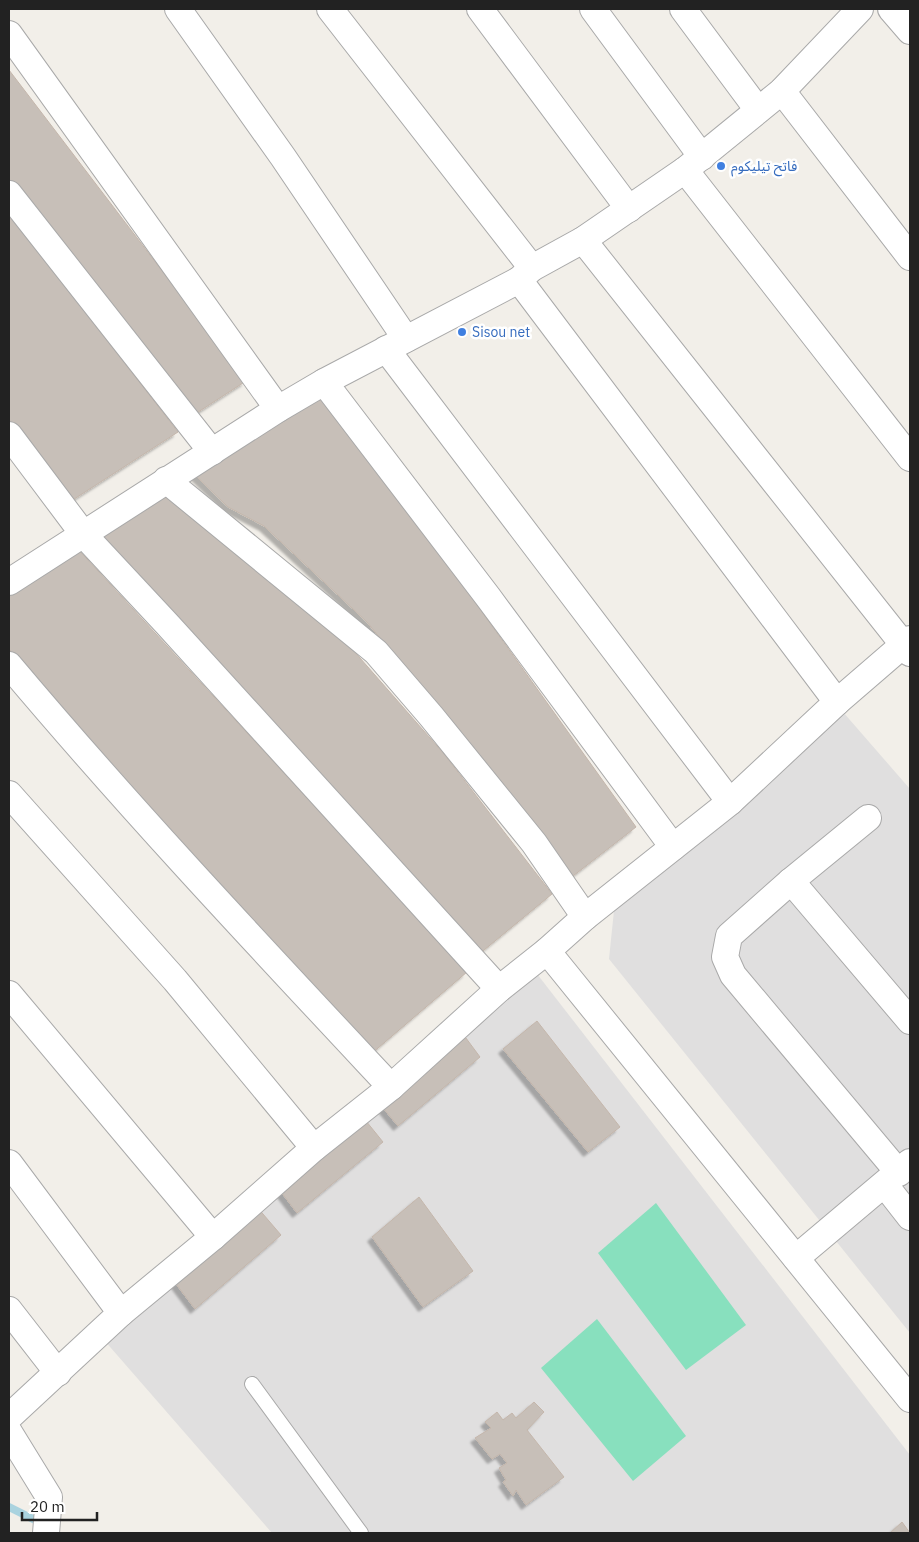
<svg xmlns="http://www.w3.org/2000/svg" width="919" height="1542" font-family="'IBM Plex Sans','Noto Sans Arabic',sans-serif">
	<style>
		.residential { fill: #e0dfdf }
		.pitch { fill: #88e0be }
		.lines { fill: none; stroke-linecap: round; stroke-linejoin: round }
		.stream { stroke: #aad3df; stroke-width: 8 }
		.building { fill: #c7bfb8; stroke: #c4b6ab; filter: url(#shadow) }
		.lane-casing { stroke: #a9a9a9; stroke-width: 16 }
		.street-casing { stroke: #a9a9a9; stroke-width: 28 }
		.lane { stroke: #fff; stroke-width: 14 }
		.street { stroke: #fff; stroke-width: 26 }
		.shop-dot { fill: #3f7fe0; stroke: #fff; stroke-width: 2 }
		.labels { text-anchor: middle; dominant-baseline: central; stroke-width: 5; stroke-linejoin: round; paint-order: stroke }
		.shop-label { font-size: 14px; fill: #366cbe; stroke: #fff; text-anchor: start }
	</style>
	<defs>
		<filter id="shadow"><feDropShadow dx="-4.5" dy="4.5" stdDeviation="1" flood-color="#0004"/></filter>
	</defs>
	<rect width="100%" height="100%" fill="#f2efe9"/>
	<!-- residential -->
	<g class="residential">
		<polygon points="843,712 910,789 910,1333 609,959 615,901"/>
		<polygon points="534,970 910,1455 910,1533 272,1533 104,1340"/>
	</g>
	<!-- pitch -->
	<g class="pitch">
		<polygon points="656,1203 746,1325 686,1370 598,1253"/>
		<polygon points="597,1319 686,1436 633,1481 541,1368"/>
	</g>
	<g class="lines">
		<!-- stream -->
		<polyline class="stream" points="9,1507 41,1523"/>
	</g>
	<!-- building -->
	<g class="building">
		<polygon points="9,70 246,381 192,416 9,180"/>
		<polygon points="9,214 178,432 68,503 9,424"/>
		<polygon points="323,390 636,827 573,876 367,622 264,526 228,507 190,470"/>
		<polygon points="158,491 223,537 339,634 444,754 552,894 478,955 95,532"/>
		<polygon points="75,546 467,972 371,1054 143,802 9,649 9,594"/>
		<polygon points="537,1021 620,1127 588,1152 503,1049"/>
		<polygon points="460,1030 480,1057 398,1126 378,1102"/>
		<polygon points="362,1116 383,1142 297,1213 278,1188"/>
		<polygon points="419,1197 473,1271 423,1307 372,1237"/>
		<polygon points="257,1207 281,1235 195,1309 173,1280"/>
		<polygon points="534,1402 544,1412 527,1430 564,1477 526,1505 516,1490 513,1496 503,1482 506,1480 499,1468 507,1463 500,1454 492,1459 475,1438 491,1428 485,1422 497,1412 503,1420 512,1413 516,1418"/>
		<polygon points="902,1522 910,1533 890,1533"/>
	</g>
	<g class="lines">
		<!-- lane casing -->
		<g class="lane-casing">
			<polyline id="lane" points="252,1384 361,1533"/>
		</g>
		<!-- street casing -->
		<g class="street-casing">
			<g id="street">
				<polyline points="178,9 283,157 406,339"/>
				<polyline points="330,9 532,268"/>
				<polyline points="480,9 629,209"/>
				<polyline points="593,9 702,157"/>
				<polyline points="683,9 758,110"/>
				<polyline points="891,9 910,31"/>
				<polyline points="9,34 278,409"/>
				<polyline points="782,91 910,257"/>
				<polyline points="685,170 910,458"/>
				<polyline points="9,194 212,452"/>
				<polyline points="583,240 910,653"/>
				<polyline points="519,280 837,702"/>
				<polyline points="386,349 730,802"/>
				<polyline points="324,382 488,597 673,847"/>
				<polyline points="9,435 84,535 167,624 499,989"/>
				<polyline points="166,480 376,652 431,716 534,843 585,917"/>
				<polyline points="9,582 278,409 324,382 519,280 532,268 583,240 685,170 782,91 860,9"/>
				<path d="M 9,665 C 131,810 261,948 391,1087"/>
				<polyline points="9,794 175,980 314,1148"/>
				<polyline points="868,818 791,881 729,936 725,957 733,975 899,1173"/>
				<polyline points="791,881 910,1021"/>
				<polyline points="547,951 910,1399"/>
				<polyline points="9,994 213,1237"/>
				<polyline points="9,1163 121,1313"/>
				<polyline points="885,1185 910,1217"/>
				<polyline points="796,1258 910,1162"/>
				<polyline points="9,1310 58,1373"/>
				<polyline points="9,1417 121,1313 213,1237 314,1148 391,1087 499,989 547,951 585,917 730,802 837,702 910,639"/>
				<polyline points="9,1432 49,1497 46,1533"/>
			</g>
		</g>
		<!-- lane -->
		<use href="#lane" class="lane"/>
		<!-- street -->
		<use href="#street" class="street"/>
	</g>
	<!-- markers -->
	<g class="shop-dot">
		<circle cx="721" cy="166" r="5"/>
		<circle cx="462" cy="332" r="5"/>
	</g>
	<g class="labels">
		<!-- shop labels -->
		<g class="shop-label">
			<text x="731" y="166">فاتح تيليكوم</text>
			<text x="472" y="332">Sisou net</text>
		</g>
	</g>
	<!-- border -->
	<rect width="919" height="1542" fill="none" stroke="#222222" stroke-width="20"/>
	<!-- scale -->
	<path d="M22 1512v8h75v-8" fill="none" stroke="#222222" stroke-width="2.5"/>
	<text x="30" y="1512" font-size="15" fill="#222222" stroke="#ffffff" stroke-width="4" paint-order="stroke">20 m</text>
</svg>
